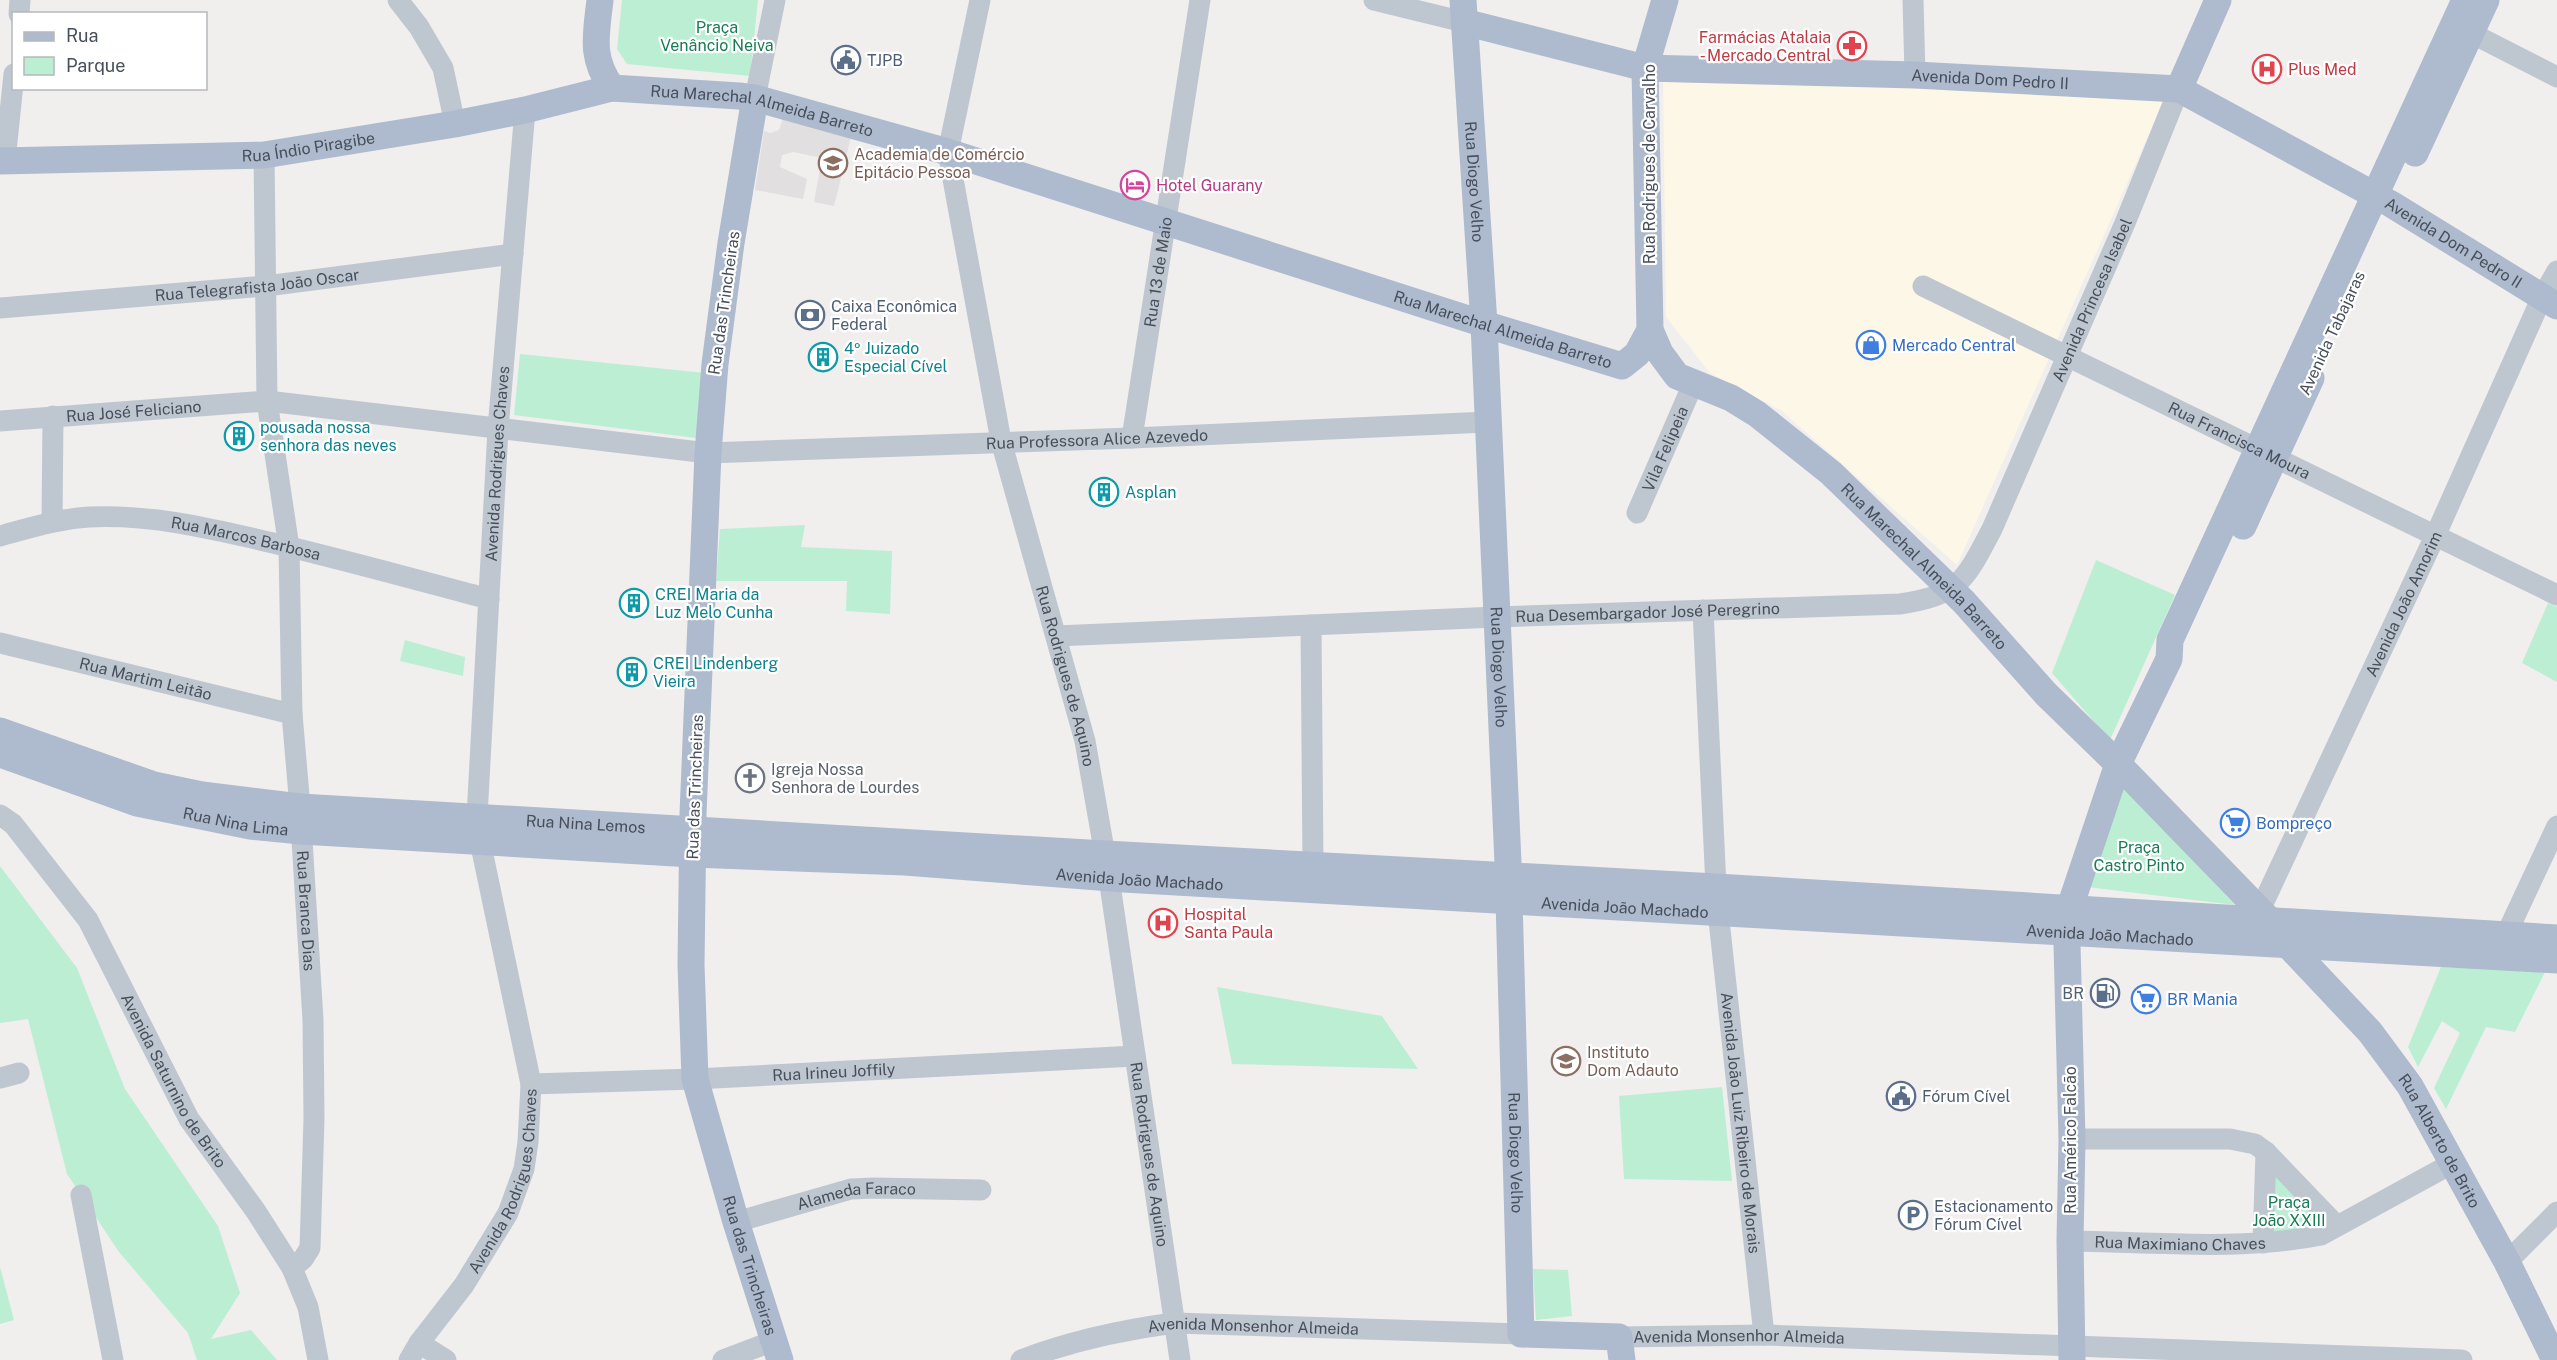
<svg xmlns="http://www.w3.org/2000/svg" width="2557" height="1360" font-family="'Public Sans',sans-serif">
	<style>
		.commercial { fill: #fcf7e7 }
		.education { fill: #e2dfe0 }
		.green { fill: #bceed4 }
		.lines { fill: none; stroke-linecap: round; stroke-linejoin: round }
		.minor { stroke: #bec7d0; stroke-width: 21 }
		.major { stroke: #aebacd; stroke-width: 27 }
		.labels { text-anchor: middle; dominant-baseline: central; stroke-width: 4.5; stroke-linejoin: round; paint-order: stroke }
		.park-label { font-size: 16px; fill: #177c53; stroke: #fff }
		.health-label { font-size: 16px; fill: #be3a42; stroke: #fff; text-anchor: start }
		.service-label { font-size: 16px; fill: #4e5e75; stroke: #fff; text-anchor: start }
		.street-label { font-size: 16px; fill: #464f5b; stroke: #fff }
		.education-label { font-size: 16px; fill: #785e54; stroke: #fff; text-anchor: start }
		.hotel-label { font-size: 16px; fill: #b23c85; stroke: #fff; text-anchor: start }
		.shop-label { font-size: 16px; fill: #366cbe; stroke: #fff; text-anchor: start }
		.culture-label { font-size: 16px; fill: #0d838f; stroke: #fff; text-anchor: start }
		.worship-label { font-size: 16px; fill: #5b616d; stroke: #fff; text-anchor: start }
	</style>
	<rect width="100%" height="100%" fill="#f1eeee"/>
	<!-- commercial -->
	<polygon class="commercial" points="1663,76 2165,98 1957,565 1782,411 1710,373 1666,317"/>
	<!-- education -->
	<polygon class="education" points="784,115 852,133 834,206 814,202 822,158 793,152 782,155 780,167 807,179 803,199 755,190 764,131 770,133 779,130"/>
	<!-- green -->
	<g class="green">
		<polygon points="622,0 758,0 750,76 627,64 617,49"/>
		<polygon points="520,354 705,373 696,438 514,415"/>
		<polygon points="805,525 801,547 892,551 890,614 846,611 847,581 716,581 720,529"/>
		<polygon points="2096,560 2175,595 2110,740 2052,673"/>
		<polygon points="2548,603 2557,607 2557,682 2522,663"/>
		<polygon points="405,640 465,657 463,676 400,661"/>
		<polygon points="2123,786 2235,905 2087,887"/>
		<polygon points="0,866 77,968 125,1089 218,1226 240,1293 211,1339 251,1330 277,1360 197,1360 188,1333 119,1252 67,1174 28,1019 0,1023"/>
		<polygon points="2441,967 2546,970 2515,1032 2486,1027 2446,1109 2434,1088 2460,1033 2442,1021 2418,1067 2408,1047"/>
		<polygon points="1217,987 1382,1016 1418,1069 1232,1064"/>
		<polygon points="1722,1087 1732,1181 1624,1179 1619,1096"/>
		<polygon points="2271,1166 2325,1221 2267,1238"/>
		<polygon points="0,1267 14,1320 0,1324"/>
		<polygon points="1533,1269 1568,1270 1572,1316 1536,1320"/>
	</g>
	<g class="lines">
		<!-- minor -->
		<g class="minor">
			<polyline points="398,0 419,27 443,68 455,124"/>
			<path id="s1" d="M 980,0 L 948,152 L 1001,441 L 1085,741 L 1109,878 L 1180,1360"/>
			<polyline points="1374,0 1464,22"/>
			<polyline points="1913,0 1915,75"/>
			<polyline points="19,14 20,0"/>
			<polyline points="2471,33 2557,77"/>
			<polyline points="755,98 775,0"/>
			<path id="s2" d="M 264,155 L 267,401 L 289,547 L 292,714 L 300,807 L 313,1020 L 314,1119 L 310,1248 L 303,1259 L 292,1268"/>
			<polyline points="5,161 14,74"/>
			<path id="s3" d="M 1923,286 L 2557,595"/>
			<path id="s4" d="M 0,308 L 266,286 L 513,254"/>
			<path id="s5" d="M 0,421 L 267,401 L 708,453 L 1132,438 L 1487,422"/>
			<path id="s6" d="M 1132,438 L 1200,0"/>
			<path id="s7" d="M 1637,513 L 1693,384"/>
			<polyline points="52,522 53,416"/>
			<path id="s8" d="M 0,536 C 30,528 58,519 89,517 C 152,514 212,529 273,543 C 345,560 417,580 489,599"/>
			<polyline points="1703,610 1716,887"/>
			<polyline points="1311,625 1313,865"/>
			<path id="s9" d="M 1056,636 L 1496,617 L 1900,604 C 1960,595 1965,580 1992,529 L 2125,223 L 2179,89"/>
			<path id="s10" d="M 0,643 L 292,714"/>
			<path id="s11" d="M 0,815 L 13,824 L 88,920 L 189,1119 L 255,1210 L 292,1268 L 308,1307 L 318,1360"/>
			<path id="s12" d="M 2260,910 L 2436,534 L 2542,297 L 2557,271"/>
			<path id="s13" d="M 1718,911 L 1764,1335"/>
			<polyline points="2506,935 2557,826"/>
			<polyline points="0,1078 19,1073"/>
			<path id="s14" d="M 531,1084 L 695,1079 L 1135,1056"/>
			<polyline points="2072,1139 2230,1139 2255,1144 2266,1152 2337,1226"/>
			<polyline points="81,1195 113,1360"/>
			<path id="s15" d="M 736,1222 L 851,1189 L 874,1188 L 981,1190"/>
			<path id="s16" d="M 2070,1241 C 2150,1242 2243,1251 2321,1235 L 2451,1164"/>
			<polyline points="2263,1243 2266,1152"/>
			<polyline points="2507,1262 2557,1212"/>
			<path id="s17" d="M 1619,1337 L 1764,1335 L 2462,1360"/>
			<polyline points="419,1343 446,1360"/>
			<path id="s18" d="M 409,1360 L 419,1343 L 464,1285 L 508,1213 L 524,1169 L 528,1142 L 531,1084 L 480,841 L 477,817 L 498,429 L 525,110"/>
			<polyline points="723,1360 773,1341"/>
			<path id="s19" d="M 1021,1360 C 1071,1341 1121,1330 1174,1323 L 1521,1334"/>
		</g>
		<!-- major -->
		<g class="major">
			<path d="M 600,0 C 596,35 590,58 612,88"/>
			<path id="s20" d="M 1463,0 L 1484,324 L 1508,863 L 1521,1334 L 1619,1337 L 1622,1360"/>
			<path id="s21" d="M 1665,0 L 1645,68 L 1650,330 L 1660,353 L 1677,376 L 1731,398 L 1757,414 L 1831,473 L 1964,602 L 2046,694 L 2118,764 L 2270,921"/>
			<path id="s22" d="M 1464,22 L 1645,68 L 1915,75 L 2179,89 L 2391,204 L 2557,306"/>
			<polyline points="2179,89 2218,0"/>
			<path id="s23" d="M 755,98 L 731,243 L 715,364 L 708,453 L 693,814 L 691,965 L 695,1079 L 736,1222 L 780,1360"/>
			<polyline points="2415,153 2486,0"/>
			<path id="s24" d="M 0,161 L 264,155 L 455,124 L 525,110 L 612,88 L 739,96 L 755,98 L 948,152 L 1484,324 L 1622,366 L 1637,354 L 1650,330"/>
			<polyline points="2243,526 2311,378"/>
			<path id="s25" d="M 0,731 L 154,785 L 202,795 L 300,807 L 1105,854 L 1716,887 L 2557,938"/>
			<path id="s26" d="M 0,754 L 137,803 L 250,826 L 301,831 L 692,854 L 905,862 L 1124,879 L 2557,960"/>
			<path id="s27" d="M 2288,945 L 2370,1032 L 2410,1086 L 2507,1262 L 2555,1360"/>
			<polyline points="2072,1360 2070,1241 2072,1139 2067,944 2070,907 2118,764 2169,659 2170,640 2465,0"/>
		</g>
	</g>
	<!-- icons -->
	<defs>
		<g id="pharmacy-ring" transform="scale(1.5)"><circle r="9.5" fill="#fff" stroke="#e0444e" stroke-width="1.5"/><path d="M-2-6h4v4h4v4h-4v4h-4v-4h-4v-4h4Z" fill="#e0444e"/></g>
		<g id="civic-ring" transform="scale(1.5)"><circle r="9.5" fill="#fff" stroke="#5c6f8a" stroke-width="1.5"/><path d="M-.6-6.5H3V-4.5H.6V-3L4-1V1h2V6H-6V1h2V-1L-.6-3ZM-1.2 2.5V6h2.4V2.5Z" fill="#5c6f8a"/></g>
		<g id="hospital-ring" transform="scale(1.5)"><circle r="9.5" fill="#fff" stroke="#e0444e" stroke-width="1.5"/><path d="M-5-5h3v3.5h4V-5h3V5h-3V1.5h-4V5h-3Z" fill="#e0444e"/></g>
		<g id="school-ring" transform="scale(1.5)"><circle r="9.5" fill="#fff" stroke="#8d6e63" stroke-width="1.5"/><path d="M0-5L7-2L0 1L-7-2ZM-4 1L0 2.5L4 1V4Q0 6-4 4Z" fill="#8d6e63"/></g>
		<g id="hotel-ring" transform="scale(1.5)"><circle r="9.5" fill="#fff" stroke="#d1479c" stroke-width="1.5"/><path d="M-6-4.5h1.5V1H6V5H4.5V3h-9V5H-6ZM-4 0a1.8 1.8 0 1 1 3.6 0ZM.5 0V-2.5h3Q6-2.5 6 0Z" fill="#d1479c"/></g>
		<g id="bank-ring" transform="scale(1.5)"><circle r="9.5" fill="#fff" stroke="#5c6f8a" stroke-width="1.5"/><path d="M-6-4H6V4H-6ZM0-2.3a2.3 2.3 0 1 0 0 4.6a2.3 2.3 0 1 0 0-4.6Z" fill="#5c6f8a"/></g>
		<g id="shop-ring" transform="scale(1.5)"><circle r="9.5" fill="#fff" stroke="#3f7fe0" stroke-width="1.5"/><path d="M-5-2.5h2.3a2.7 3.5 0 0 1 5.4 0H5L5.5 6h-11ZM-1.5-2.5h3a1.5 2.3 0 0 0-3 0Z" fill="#3f7fe0"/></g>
		<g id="building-ring" transform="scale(1.5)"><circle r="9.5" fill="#fff" stroke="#0f9aa8" stroke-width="1.5"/><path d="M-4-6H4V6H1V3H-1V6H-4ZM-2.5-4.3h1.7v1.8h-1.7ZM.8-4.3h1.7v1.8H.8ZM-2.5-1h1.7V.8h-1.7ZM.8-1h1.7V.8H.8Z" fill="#0f9aa8"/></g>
		<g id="church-ring" transform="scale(1.5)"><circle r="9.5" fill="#fff" stroke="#6b7280" stroke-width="1.5"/><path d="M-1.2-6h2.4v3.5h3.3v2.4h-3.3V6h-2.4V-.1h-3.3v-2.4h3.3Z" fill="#6b7280"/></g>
		<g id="supermarket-ring" transform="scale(1.5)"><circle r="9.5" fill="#fff" stroke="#3f7fe0" stroke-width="1.5"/><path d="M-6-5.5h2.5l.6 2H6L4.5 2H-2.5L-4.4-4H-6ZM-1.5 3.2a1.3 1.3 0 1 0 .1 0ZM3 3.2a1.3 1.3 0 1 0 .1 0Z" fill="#3f7fe0"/></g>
		<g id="fuel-ring" transform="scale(1.5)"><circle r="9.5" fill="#fff" stroke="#5c6f8a" stroke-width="1.5"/><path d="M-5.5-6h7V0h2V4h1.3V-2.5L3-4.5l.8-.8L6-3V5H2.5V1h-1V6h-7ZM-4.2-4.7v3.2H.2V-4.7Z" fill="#5c6f8a"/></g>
		<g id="parking-ring" transform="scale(1.5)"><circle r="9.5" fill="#fff" stroke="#5c6f8a" stroke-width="1.5"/><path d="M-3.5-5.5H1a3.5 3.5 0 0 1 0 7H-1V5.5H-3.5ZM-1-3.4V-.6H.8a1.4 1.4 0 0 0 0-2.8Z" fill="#5c6f8a"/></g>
	</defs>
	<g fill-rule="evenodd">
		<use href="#pharmacy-ring" x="1852" y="46"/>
		<use href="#civic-ring" x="846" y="60"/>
		<use href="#hospital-ring" x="2267" y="69"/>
		<use href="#school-ring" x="833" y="163"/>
		<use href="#hotel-ring" x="1135" y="185"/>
		<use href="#bank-ring" x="810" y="315"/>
		<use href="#shop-ring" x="1871" y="345"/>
		<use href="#building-ring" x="823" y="357"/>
		<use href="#building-ring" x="239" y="436"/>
		<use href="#building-ring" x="1104" y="492"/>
		<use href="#building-ring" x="634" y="603"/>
		<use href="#building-ring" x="632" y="672"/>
		<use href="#church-ring" x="750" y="778"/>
		<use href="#supermarket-ring" x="2235" y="823"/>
		<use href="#hospital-ring" x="1163" y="923"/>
		<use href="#fuel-ring" x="2105" y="993"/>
		<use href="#supermarket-ring" x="2146" y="999"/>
		<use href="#school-ring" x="1566" y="1061"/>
		<use href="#civic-ring" x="1901" y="1096"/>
		<use href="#parking-ring" x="1913" y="1215"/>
	</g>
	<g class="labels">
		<!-- park labels -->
		<g class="park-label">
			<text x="717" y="27">Praça<tspan x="717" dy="18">Venâncio Neiva</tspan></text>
			<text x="2139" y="847">Praça<tspan x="2139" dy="18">Castro Pinto</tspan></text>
			<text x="2289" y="1202">Praça<tspan x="2289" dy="18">João XXIII</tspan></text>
		</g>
		<!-- health labels -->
		<g class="health-label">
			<text x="1831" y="37" text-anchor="end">Farmácias Atalaia<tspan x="1831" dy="18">- Mercado Central</tspan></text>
			<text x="2288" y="69">Plus Med</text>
			<text x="1184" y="914">Hospital<tspan x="1184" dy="18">Santa Paula</tspan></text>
		</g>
		<!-- service labels -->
		<g class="service-label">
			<text x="867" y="60">TJPB</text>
			<text x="831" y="306">Caixa Econômica<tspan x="831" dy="18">Federal</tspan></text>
			<text x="2084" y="993" text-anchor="end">BR</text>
			<text x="1922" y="1096">Fórum Cível</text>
			<text x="1934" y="1206">Estacionamento<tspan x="1934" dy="18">Fórum Cível</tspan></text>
		</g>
		<!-- street labels -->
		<g class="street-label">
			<text stroke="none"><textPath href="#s22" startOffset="532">Avenida Dom Pedro II</textPath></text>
			<text stroke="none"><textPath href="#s24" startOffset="771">Rua Marechal Almeida Barreto</textPath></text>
			<text stroke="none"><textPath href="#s24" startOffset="309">Rua Índio Piragibe</textPath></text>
			<text transform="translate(1649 164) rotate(-90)">Rua Rodrigues de Carvalho</text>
			<text stroke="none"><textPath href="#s20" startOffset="182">Rua Diogo Velho</textPath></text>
			<text stroke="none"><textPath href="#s22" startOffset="1036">Avenida Dom Pedro II</textPath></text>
			<text stroke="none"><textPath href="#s6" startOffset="168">Rua 13 de Maio</textPath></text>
			<text stroke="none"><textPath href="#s4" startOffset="258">Rua Telegrafista João Oscar</textPath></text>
			<text stroke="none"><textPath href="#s9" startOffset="1221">Avenida Princesa Isabel</textPath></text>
			<text transform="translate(724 303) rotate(-82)">Rua das Trincheiras</text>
			<text stroke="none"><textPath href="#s24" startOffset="1545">Rua Marechal Almeida Barreto</textPath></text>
			<text transform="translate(2332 333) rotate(-65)">Avenida Tabajaras</text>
			<text stroke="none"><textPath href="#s5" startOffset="134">Rua José Feliciano</textPath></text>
			<text stroke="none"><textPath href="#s5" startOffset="1101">Rua Professora Alice Azevedo</textPath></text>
			<text stroke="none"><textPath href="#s3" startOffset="352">Rua Francisca Moura</textPath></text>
			<text stroke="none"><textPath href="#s7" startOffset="70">Vila Felipeia</textPath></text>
			<text stroke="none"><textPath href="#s18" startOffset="936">Avenida Rodrigues Chaves</textPath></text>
			<text stroke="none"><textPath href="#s8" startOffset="250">Rua Marcos Barbosa</textPath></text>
			<text stroke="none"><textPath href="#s21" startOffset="702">Rua Marechal Almeida Barreto</textPath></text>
			<text stroke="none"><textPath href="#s12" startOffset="338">Avenida João Amorim</textPath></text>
			<text stroke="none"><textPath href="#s9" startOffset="592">Rua Desembargador José Peregrino</textPath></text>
			<text stroke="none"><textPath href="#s20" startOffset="668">Rua Diogo Velho</textPath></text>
			<text stroke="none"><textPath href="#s1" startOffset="693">Rua Rodrigues de Aquino</textPath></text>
			<text stroke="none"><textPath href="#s10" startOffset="150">Rua Martim Leitão</textPath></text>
			<text transform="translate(695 787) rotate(-88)">Rua das Trincheiras</text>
			<text stroke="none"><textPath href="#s26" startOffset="246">Rua Nina Lima</textPath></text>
			<text stroke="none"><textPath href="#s25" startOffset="597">Rua Nina Lemos</textPath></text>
			<text stroke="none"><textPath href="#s26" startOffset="1152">Avenida João Machado</textPath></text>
			<text stroke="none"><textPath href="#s26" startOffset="1638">Avenida João Machado</textPath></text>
			<text stroke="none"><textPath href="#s2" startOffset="758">Rua Branca Dias</textPath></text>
			<text stroke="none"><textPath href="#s26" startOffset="2124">Avenida João Machado</textPath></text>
			<text stroke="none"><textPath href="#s14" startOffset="303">Rua Irineu Joffily</textPath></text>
			<text stroke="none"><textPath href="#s11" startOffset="320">Avenida Saturnino de Brito</textPath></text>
			<text stroke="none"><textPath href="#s13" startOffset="213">Avenida João Luiz Ribeiro de Morais</textPath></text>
			<text transform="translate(2070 1140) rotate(-90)">Rua Américo Falcão</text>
			<text stroke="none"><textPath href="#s27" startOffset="249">Rua Alberto de Brito</textPath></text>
			<text stroke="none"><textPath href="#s20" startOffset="1154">Rua Diogo Velho</textPath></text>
			<text stroke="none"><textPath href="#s1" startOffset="1179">Rua Rodrigues de Aquino</textPath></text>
			<text stroke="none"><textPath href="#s18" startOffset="207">Avenida Rodrigues Chaves</textPath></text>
			<text stroke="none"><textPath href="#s15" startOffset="124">Alameda Faraco</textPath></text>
			<text stroke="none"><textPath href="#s16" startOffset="110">Rua Maximiano Chaves</textPath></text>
			<text stroke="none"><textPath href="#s23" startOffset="1179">Rua das Trincheiras</textPath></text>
			<text stroke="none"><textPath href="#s19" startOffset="237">Avenida Monsenhor Almeida</textPath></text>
			<text stroke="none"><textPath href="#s17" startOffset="120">Avenida Monsenhor Almeida</textPath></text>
		</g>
		<!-- education labels -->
		<g class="education-label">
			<text x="854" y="154">Academia de Comércio<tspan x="854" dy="18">Epitácio Pessoa</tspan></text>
			<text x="1587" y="1052">Instituto<tspan x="1587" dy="18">Dom Adauto</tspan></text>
		</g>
		<!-- hotel labels -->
		<g class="hotel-label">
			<text x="1156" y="185">Hotel Guarany</text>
		</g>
		<!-- shop labels -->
		<g class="shop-label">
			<text x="1892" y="345">Mercado Central</text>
			<text x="2256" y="823">Bompreço</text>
			<text x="2167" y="999">BR Mania</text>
		</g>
		<!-- culture labels -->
		<g class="culture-label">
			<text x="844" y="348">4º Juizado<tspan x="844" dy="18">Especial Cível</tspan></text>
			<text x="260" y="427">pousada nossa<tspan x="260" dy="18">senhora das neves</tspan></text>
			<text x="1125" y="492">Asplan</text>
			<text x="655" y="594">CREI Maria da<tspan x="655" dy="18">Luz Melo Cunha</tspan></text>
			<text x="653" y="663">CREI Lindenberg<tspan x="653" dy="18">Vieira</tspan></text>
		</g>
		<!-- worship labels -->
		<g class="worship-label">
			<text x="771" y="769">Igreja Nossa<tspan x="771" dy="18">Senhora de Lourdes</tspan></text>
		</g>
	</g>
	<!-- legend -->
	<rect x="12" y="12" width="195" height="78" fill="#ffffff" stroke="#b5b9bd" stroke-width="1.5"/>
	<rect x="24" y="32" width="30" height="9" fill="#aebacd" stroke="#b5b9bd" stroke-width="1.5"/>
	<text x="66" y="42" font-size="18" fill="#464f5b">Rua</text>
	<rect x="24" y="57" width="30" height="18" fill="#bceed4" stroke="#b5b9bd" stroke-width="1.5"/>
	<text x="66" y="72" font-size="18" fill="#464f5b">Parque</text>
</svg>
